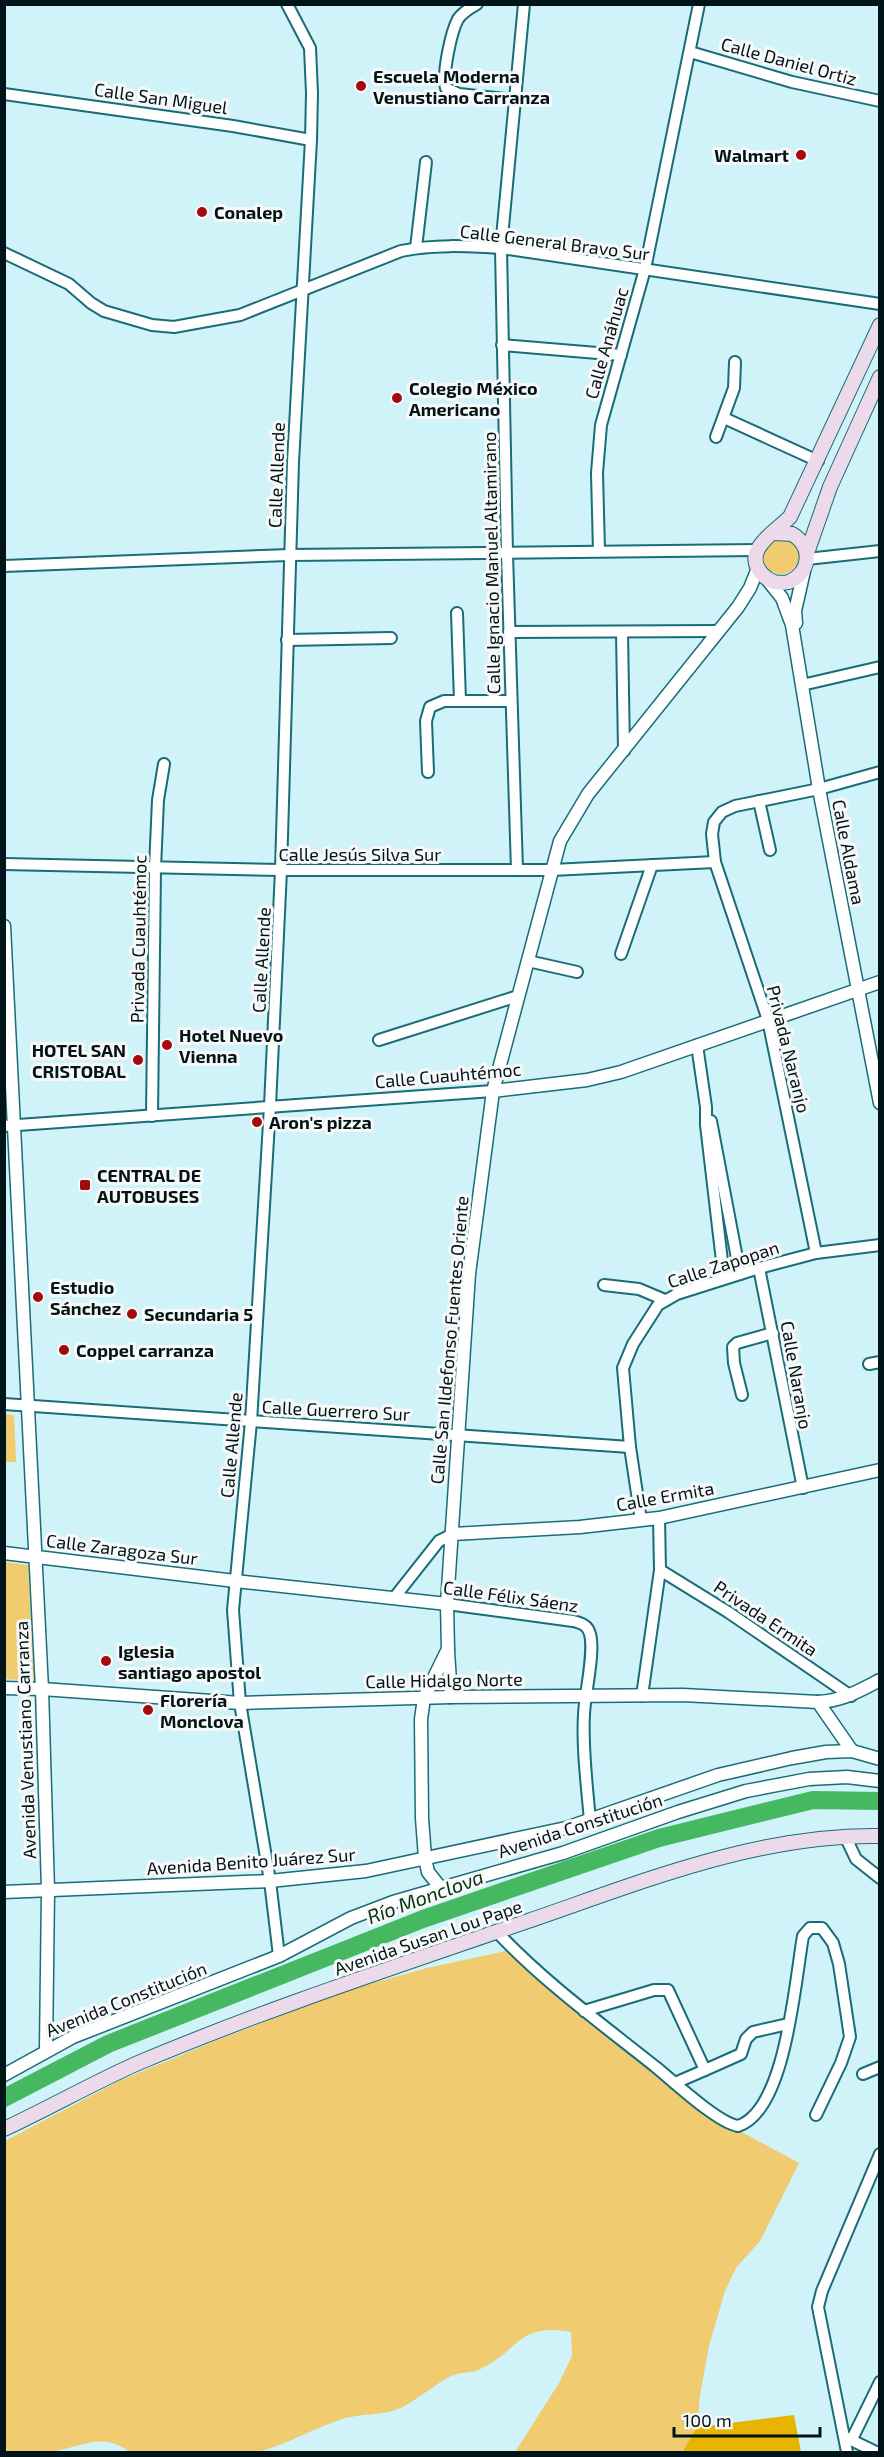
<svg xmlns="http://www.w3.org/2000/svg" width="884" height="2457" font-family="'Exo 2',sans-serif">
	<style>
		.green { fill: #f0cb6f }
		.forest { fill: #e7b400 }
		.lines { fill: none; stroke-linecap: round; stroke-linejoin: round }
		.river { stroke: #45b861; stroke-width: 18 }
		.minor-casing { stroke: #196c78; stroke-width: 14 }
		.tertiary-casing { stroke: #196c78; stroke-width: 15 }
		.secondary-casing { stroke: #196c78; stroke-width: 16 }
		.minor { stroke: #fff; stroke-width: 10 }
		.tertiary { stroke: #fff; stroke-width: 12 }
		.secondary { stroke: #ecdaeb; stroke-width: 14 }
		.poi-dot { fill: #a20a0b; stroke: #f8f8f8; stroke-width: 2 }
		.labels { text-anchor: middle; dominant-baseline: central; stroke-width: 6; stroke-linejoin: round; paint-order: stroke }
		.street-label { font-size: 18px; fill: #011518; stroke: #f8f8f8 }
		.poi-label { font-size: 18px; font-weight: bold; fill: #011518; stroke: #f8f8f8; text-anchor: start }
		.water-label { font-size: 20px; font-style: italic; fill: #043412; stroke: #f8f8f8 }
	</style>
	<rect width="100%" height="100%" fill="#cff3f9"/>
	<!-- green -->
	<g class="green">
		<circle cx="781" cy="556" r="18"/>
		<polygon points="5,1414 14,1415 16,1462 5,1462"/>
		<polygon points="5,1562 28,1565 34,1681 5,1679"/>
		<path d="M 506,1951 L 699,2106 L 723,2122 L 799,2163 L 760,2241 L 736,2268 L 725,2291 L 709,2346 L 700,2395 L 697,2427 L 682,2452 L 515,2452 L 559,2383 L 572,2356 L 571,2332 C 517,2322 519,2352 478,2370 C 470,2373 460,2372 451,2376 C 434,2385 418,2399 401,2408 C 382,2416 361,2413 342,2419 C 314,2428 290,2443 261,2451 L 130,2452 C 100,2430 80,2449 48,2452 C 34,2454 19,2452 5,2452 L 5,2141 L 119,2081 L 215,2041 L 348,1990 L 427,1968 Z"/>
	</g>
	<!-- forest -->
	<polygon class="forest" points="794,2415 801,2452 682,2452 697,2427"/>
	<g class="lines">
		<!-- river -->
		<polyline class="river" points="4,2098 108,2044 423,1919 659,1838 813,1800 880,1801"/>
		<!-- minor casing -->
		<g class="minor-casing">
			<g id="minor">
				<path d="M 477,4 C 470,8 462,13 458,19 C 451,32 442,74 446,88 L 459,94 L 515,100"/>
				<polyline points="690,52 792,82 880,101"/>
				<polyline points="4,94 233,126 311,140"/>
				<polyline points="416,248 426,162"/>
				<path d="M 4,253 L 69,284 L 91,303 L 104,311 L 152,325 L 174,327 L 240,315 L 401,251 C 434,244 467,246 501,248 L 880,304"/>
				<polyline points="502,345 621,355"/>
				<polyline points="724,418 818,461"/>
				<polyline points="716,437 734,388 735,362"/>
				<polyline points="599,551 597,473 601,425 645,269 699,4"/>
				<polyline points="807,559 880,551"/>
				<polyline points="4,566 289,555 757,550"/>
				<polyline points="457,613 460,701"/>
				<polyline points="509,632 719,631"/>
				<polyline points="622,632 624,751"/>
				<polyline points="287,640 391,638"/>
				<polyline points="802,685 880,667"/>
				<polyline points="428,772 426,721 430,707 444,701 510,701"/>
				<polyline points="759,801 770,850"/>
				<polyline points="4,864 281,870 552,870 715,862"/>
				<polyline points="517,870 507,554 501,248 524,4"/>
				<polyline points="621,954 652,865"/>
				<polyline points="528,961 577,972"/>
				<polyline points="379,1040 518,996"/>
				<polyline points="697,1045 706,1107 706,1125 724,1278"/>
				<polyline points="152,1116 155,868 158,800 164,764"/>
				<polyline points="711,1121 740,1274"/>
				<polyline points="4,1126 493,1091"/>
				<polyline points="816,1253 768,1020 715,862 712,834 714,822 722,812 735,806 819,789 880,772"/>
				<polyline points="759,1268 803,1488"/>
				<polyline points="604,1285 639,1289 665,1300"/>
				<polyline points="869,1364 880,1362"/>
				<polyline points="742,1395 734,1363 733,1347 737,1343 773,1333"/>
				<polyline points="4,1404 630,1447"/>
				<polyline points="641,1520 630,1447 623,1368 633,1344 658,1305 677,1294 759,1268 816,1253 880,1245"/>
				<polyline points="660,1570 728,1612 851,1696"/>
				<polyline points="394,1598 439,1541 453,1534"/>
				<path d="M 447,1604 L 573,1621 C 581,1623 588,1625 590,1634 C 595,1652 585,1693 584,1714 C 582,1749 587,1785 590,1821"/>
				<polyline points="642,1696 660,1570 659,1518"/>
				<polyline points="845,1836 856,1859 880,1878"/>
				<path d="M 497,1932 C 545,1983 602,2024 657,2068 C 674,2082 718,2123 738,2126 C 786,2111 795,1981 803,1936 L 810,1928 L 822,1928 L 833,1943 L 839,1964 L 850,2037 L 841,2063 L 816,2115"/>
				<polyline points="279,1956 270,1881 240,1703 233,1610 251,1422 270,1106 281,870 293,462 311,140 312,93 310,48 287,4"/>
				<polyline points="584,2011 654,1990 668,1990 705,2070 741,2054 746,2039 753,2032 788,2024"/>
				<polyline points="863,2074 880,2067"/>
				<polyline points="675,2083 705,2070"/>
				<polyline points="847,2438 876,2452"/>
				<polyline points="852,2439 880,2382"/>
				<polyline points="847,2452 818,2307 822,2291 880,2154"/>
			</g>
		</g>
		<!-- tertiary casing -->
		<g class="tertiary-casing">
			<g id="tertiary">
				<polyline points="766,578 782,598 792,625 819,789 880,1103"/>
				<polyline points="796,623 795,611 804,571"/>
				<polyline points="4,926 42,1689 48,1890 46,2050"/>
				<polyline points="493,1091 587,1080 621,1072 880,982"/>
				<polyline points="453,1534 580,1527 659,1518 880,1470"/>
				<polyline points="4,1553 235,1581 447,1604"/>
				<polyline points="448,1651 451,1697"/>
				<path d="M 4,1688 L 42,1689 L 240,1703 L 451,1697 L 683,1695 L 818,1702 C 842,1701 859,1691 880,1680"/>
				<polyline points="818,1702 852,1751"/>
				<polyline points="440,1887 428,1872 425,1858 422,1818 421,1719 424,1698 448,1649 447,1604 469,1274 493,1091 560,841 588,794 738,607 750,588 758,568"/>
				<polyline points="4,1892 270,1881 366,1871 566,1828 718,1775 792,1758 826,1752 852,1751 880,1759"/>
				<polyline points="4,2075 73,2037 279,1956 351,1918 393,1902 563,1853 678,1812 746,1791 809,1779 847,1777 880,1781"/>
			</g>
		</g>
		<!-- secondary casing -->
		<g class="secondary-casing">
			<g id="secondary">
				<path d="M 774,533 L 792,534 C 813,546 811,572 789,582 C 779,584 771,583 763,575 C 740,551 775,532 790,517 L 880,325"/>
				<polyline points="807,553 830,487 880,377"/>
				<path d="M 4,2129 C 49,2108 93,2083 138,2063 C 266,2009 398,1966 528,1921 C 642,1882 757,1834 880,1836"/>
			</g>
		</g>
		<!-- minor -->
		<use href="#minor" class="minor"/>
		<!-- tertiary -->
		<use href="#tertiary" class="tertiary"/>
		<!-- secondary -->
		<use href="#secondary" class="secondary"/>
	</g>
	<!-- markers -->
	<g class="poi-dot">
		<circle cx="361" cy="86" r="6"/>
		<circle cx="801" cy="155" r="6"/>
		<circle cx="202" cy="212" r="6"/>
		<circle cx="397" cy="398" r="6"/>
		<circle cx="167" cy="1045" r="6"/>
		<circle cx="138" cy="1060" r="6"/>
		<circle cx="257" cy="1122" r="6"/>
		<rect x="79" y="1179" width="12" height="12" rx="3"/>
		<circle cx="38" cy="1297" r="6"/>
		<circle cx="132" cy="1314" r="6"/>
		<circle cx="64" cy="1350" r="6"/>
		<circle cx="106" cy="1661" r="6"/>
		<circle cx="148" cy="1710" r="6"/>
	</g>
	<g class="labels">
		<!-- street labels -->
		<g class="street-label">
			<text transform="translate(789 61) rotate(15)">Calle Daniel Ortiz</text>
			<text transform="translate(161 98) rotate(8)">Calle San Miguel</text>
			<text transform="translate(555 242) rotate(7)">Calle General Bravo Sur</text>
			<text transform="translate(606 343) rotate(-74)">Calle Anáhuac</text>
			<text transform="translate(276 475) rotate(-88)">Calle Allende</text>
			<text transform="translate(491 563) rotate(-91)">Calle Ignacio Manuel Altamirano</text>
			<text transform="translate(849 852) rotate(79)">Calle Aldama</text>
			<text x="360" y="854">Calle Jesús Silva Sur</text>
			<text transform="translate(138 939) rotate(-89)">Privada Cuauhtémoc</text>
			<text transform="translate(261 960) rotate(-87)">Calle Allende</text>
			<text transform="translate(789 1049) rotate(76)">Privada Naranjo</text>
			<text transform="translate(448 1075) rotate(-5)">Calle Cuauhtémoc</text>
			<text transform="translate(723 1264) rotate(-18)">Calle Zapopan</text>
			<text transform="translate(449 1340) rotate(-85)">Calle San Ildefonso Fuentes Oriente</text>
			<text transform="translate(797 1375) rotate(80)">Calle Naranjo</text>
			<text transform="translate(336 1410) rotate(3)">Calle Guerrero Sur</text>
			<text transform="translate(231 1445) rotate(-85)">Calle Allende</text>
			<text transform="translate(665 1496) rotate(-10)">Calle Ermita</text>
			<text transform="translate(122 1549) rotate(7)">Calle Zaragoza Sur</text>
			<text transform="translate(511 1596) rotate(8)">Calle Félix Sáenz</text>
			<text transform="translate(766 1618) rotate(34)">Privada Ermita</text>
			<text transform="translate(444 1680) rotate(-1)">Calle Hidalgo Norte</text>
			<text transform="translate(25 1740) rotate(-92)">Avenida Venustiano Carranza</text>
			<text transform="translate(580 1825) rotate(-18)">Avenida Constitución</text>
			<text transform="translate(251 1861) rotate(-4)">Avenida Benito Juárez Sur</text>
			<text transform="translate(428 1937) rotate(-19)">Avenida Susan Lou Pape</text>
			<text transform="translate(126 1999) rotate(-22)">Avenida Constitución</text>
		</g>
		<!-- poi labels -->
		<g class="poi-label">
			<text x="373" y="76">Escuela Moderna<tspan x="373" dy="21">Venustiano Carranza</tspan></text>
			<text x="789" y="155" text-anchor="end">Walmart</text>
			<text x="214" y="212">Conalep</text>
			<text x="409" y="388">Colegio México<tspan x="409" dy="21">Americano</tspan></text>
			<text x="179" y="1035">Hotel Nuevo<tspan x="179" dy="21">Vienna</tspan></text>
			<text x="126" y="1050" text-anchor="end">HOTEL SAN<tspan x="126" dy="21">CRISTOBAL</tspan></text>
			<text x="269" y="1122">Aron's pizza</text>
			<text x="97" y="1175">CENTRAL DE<tspan x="97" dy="21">AUTOBUSES</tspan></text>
			<text x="50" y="1287">Estudio<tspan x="50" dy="21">Sánchez</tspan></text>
			<text x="144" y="1314">Secundaria 5</text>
			<text x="76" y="1350">Coppel carranza</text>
			<text x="118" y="1651">Iglesia<tspan x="118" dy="21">santiago apostol</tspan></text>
			<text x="160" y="1700">Florería<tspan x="160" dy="21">Monclova</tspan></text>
		</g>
		<!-- water labels -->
		<g class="water-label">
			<text transform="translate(425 1896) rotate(-20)">Río Monclova</text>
		</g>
	</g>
	<!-- border -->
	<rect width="884" height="2457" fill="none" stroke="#011518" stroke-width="12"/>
	<!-- scale -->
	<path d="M674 2427v9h146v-9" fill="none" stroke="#011518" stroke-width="3"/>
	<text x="683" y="2427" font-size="18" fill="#011518" stroke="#f8f8f8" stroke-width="4.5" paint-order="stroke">100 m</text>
</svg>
